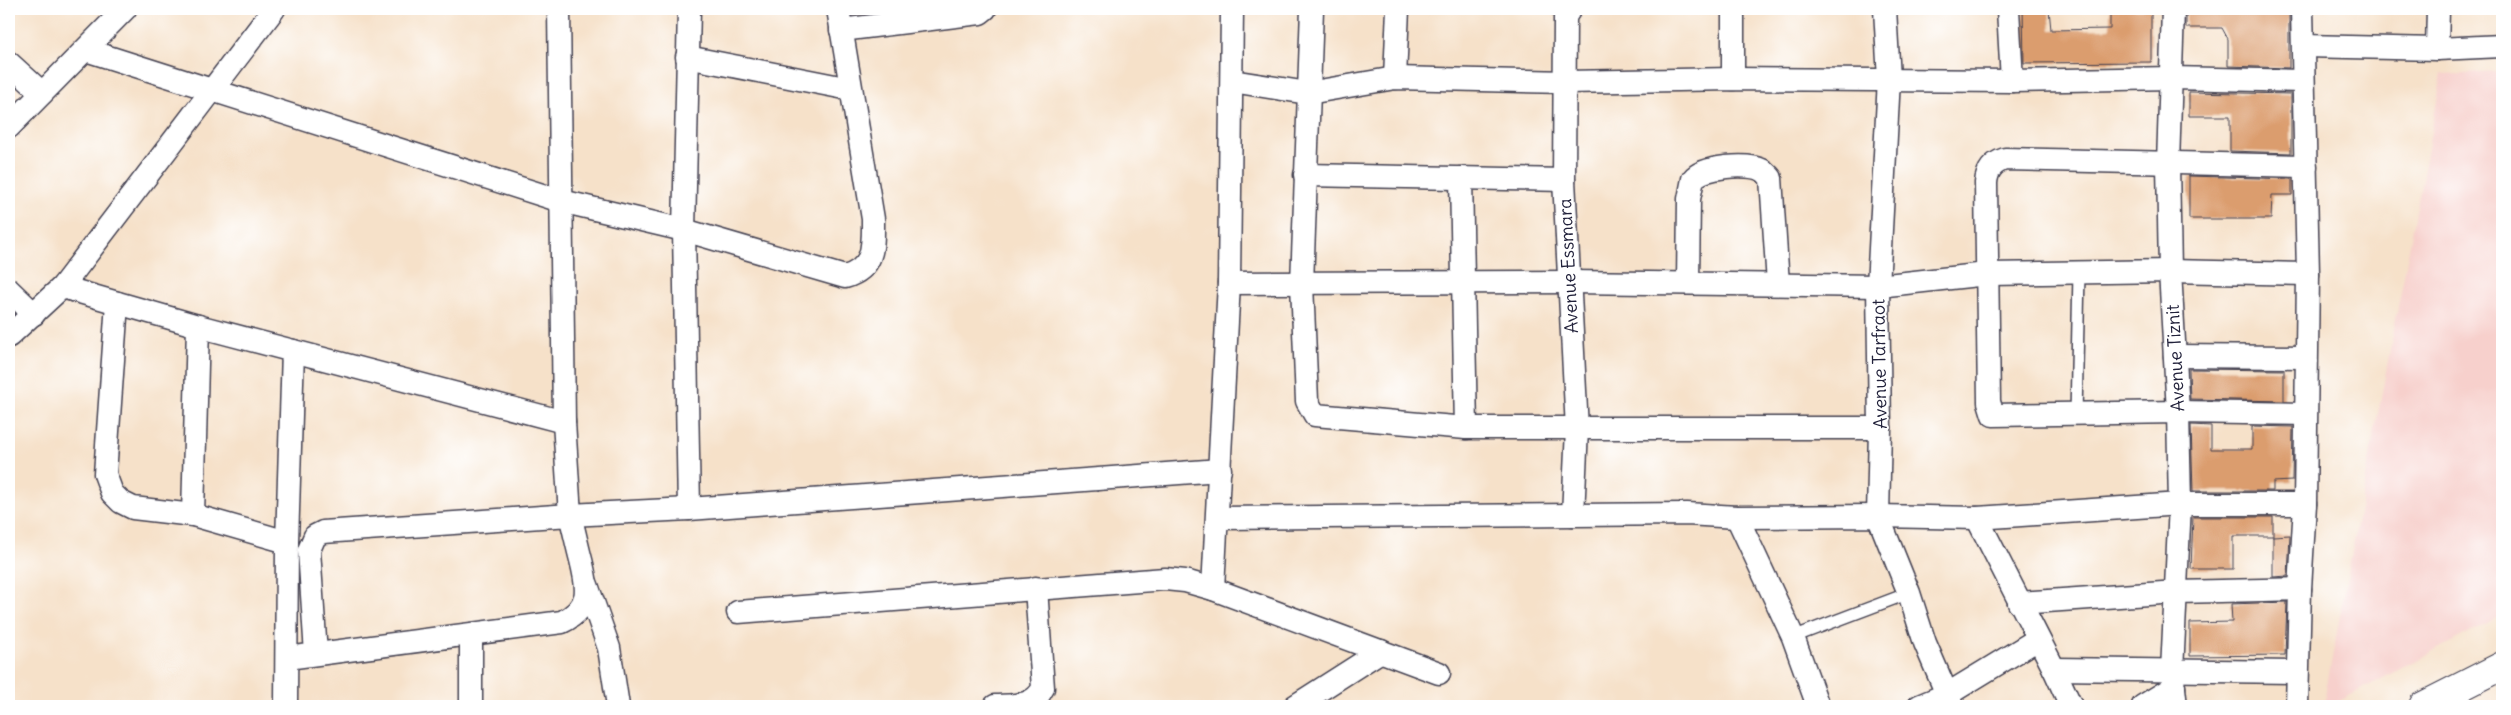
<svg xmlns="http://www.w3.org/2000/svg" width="2511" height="715" font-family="Delius,sans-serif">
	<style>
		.built { fill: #f7d0cc }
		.building { fill: #db9d6e }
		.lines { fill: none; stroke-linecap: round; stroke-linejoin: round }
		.lane-casing { stroke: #423f50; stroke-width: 14 }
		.street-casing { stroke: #423f50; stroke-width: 25 }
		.secondary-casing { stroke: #423f50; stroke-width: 30 }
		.lane { stroke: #fff; stroke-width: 11 }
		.street { stroke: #fff; stroke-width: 22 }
		.secondary { stroke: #fff; stroke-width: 28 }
		.labels { text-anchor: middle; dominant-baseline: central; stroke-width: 4; stroke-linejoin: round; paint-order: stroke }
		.street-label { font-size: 18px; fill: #22223b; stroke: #fff }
	</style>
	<rect width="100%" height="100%" fill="#fff"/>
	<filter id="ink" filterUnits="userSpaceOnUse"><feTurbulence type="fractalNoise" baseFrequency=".02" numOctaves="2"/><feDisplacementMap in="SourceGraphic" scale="10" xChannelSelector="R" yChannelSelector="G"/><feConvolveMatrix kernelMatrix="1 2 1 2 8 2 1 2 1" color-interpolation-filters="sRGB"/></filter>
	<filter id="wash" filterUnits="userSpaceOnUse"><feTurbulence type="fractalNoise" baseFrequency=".0096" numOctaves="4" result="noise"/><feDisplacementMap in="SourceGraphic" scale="20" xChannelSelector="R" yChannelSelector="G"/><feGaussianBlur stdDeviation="1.12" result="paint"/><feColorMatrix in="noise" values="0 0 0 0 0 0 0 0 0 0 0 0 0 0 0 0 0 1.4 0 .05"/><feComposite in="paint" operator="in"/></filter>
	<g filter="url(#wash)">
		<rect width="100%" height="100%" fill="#f6e1c9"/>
		<!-- built -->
		<polygon class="built" points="2502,71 2502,615 2330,706 2323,706 2442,74"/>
		<g id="blocks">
			<!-- building -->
			<g class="building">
				<polygon points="2023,9 2049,9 2051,30 2110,29 2110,9 2151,9 2151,62 2024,63"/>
				<polygon points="2186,9 2289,9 2289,68 2228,66 2228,39 2222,28 2186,28"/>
				<polygon points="2189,92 2291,94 2291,153 2230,151 2230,116 2189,116"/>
				<polygon points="2189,176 2292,179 2292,195 2272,195 2271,219 2189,219"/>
				<polygon points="2189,369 2284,370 2284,401 2190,399"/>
				<polygon points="2191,425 2211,426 2211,449 2252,449 2252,426 2293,427 2292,481 2273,482 2273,491 2193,491"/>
				<polygon points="2193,517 2273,517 2273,536 2290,535 2288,576 2273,577 2273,536 2233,536 2233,569 2191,569"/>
				<polygon points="2287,602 2285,655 2190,656 2190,623 2232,622 2231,604"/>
			</g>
		</g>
	</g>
	<g filter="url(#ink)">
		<use href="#blocks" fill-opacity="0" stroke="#423f50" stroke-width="1"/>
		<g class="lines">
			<!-- lane casing -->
			<g class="lane-casing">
				<g id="lane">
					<polyline points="2076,415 2079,273"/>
					<polyline points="1793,637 1909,593"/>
				</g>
			</g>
			<!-- street casing -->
			<g class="street-casing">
				<g id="street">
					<polyline points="559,9 564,422 570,515 689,509 1220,470"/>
					<polyline points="689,9 684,230 689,509"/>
					<polyline points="1312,9 1302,284 1307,401 1315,415 1466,428 1880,428"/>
					<polyline points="1570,9 1565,17 1564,180 1577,429 1573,515"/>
					<polyline points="1885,9 1889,79 1878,286 1880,428 1878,516 1909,593 1925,643 1952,706"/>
					<polyline points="2008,9 2012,81"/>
					<polyline points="2173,9 2168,164 2170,271 2178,412 2180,504 2172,671 2176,706"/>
					<polyline points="841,30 980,13 985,9"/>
					<polyline points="2304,46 2437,49 2502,46"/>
					<polyline points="2437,49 2438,9"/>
					<path d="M 86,50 L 561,201 L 684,230 L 845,277 C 875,268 873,246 873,219 L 838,9"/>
					<polyline points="687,57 850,89"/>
					<polyline points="9,63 42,93"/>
					<polyline points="1395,78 1398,9"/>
					<polyline points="1733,79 1733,9"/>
					<polyline points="1232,81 1308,93 1395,78 1566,82 1733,79 2012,81 2172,78 2303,81"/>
					<polyline points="9,127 125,9"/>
					<polyline points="1305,175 1564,180"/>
					<polyline points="1461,178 1466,428"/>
					<polyline points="1229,283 1570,282 1878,286 1987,274 2170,271 2308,274"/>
					<path d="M 1688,283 L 1689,199 L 1693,179 C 1703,166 1748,163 1762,170 C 1766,172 1768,175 1771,178 L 1778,284"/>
					<polyline points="62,287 198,326 564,422"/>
					<polyline points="9,290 34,314"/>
					<polyline points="117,303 105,474 112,493 121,502 133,508 193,515 287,542"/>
					<polyline points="9,336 62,287 274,9"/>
					<polyline points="2175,356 2306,357"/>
					<path d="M 2305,414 L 2178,412 L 1993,415 L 1989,402 L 1986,183 C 1987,170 1993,163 2005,159 L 2306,166"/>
					<polyline points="193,515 198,326"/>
					<polyline points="1737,517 1793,637 1818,706"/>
					<polyline points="1218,518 1687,514 1737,517 1878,516 1977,518 2180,504 2305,504"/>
					<polyline points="1977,518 2054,669 2071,706"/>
					<polyline points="587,585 609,648 618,706"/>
					<polyline points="1213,589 1229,283 1232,9"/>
					<polyline points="2019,603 2177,592 2300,589"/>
					<polyline points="738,612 1165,579 1185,581 1213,589 1439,673"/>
					<path d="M 287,658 L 562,622 C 592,607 588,588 581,560 C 577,545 574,530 570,515 L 323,532 L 315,536 L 309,550 L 316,654"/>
					<polyline points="2054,669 2296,672"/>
					<polyline points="286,706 287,542 293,351"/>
					<polyline points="471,706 471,635"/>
					<path d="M 995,706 C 1014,705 1034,707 1043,688 L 1036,588"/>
					<polyline points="1295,706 1381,651"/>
					<polyline points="1919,706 1948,694 2038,639"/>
					<polyline points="2143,706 2174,687"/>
					<polyline points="2297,706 2300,589 2305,504 2308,274 2302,9"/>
				</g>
			</g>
			<!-- secondary casing -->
			<g class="secondary-casing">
				<polyline id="secondary" points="2423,706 2502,666"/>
			</g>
			<!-- lane -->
			<use href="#lane" class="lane"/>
			<!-- street -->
			<use href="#street" class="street"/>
			<!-- secondary -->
			<use href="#secondary" class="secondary"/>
		</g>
	</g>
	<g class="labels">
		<!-- street labels -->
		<g class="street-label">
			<text transform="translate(1568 266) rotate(-93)">Avenue Essmara</text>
			<text transform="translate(2175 358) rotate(-93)">Avenue Tiznit</text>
			<text transform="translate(1879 364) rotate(-91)">Avenue Tarfraot</text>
		</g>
	</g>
	<!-- margin -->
	<rect width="2511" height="715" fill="none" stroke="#fff" stroke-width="30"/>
</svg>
